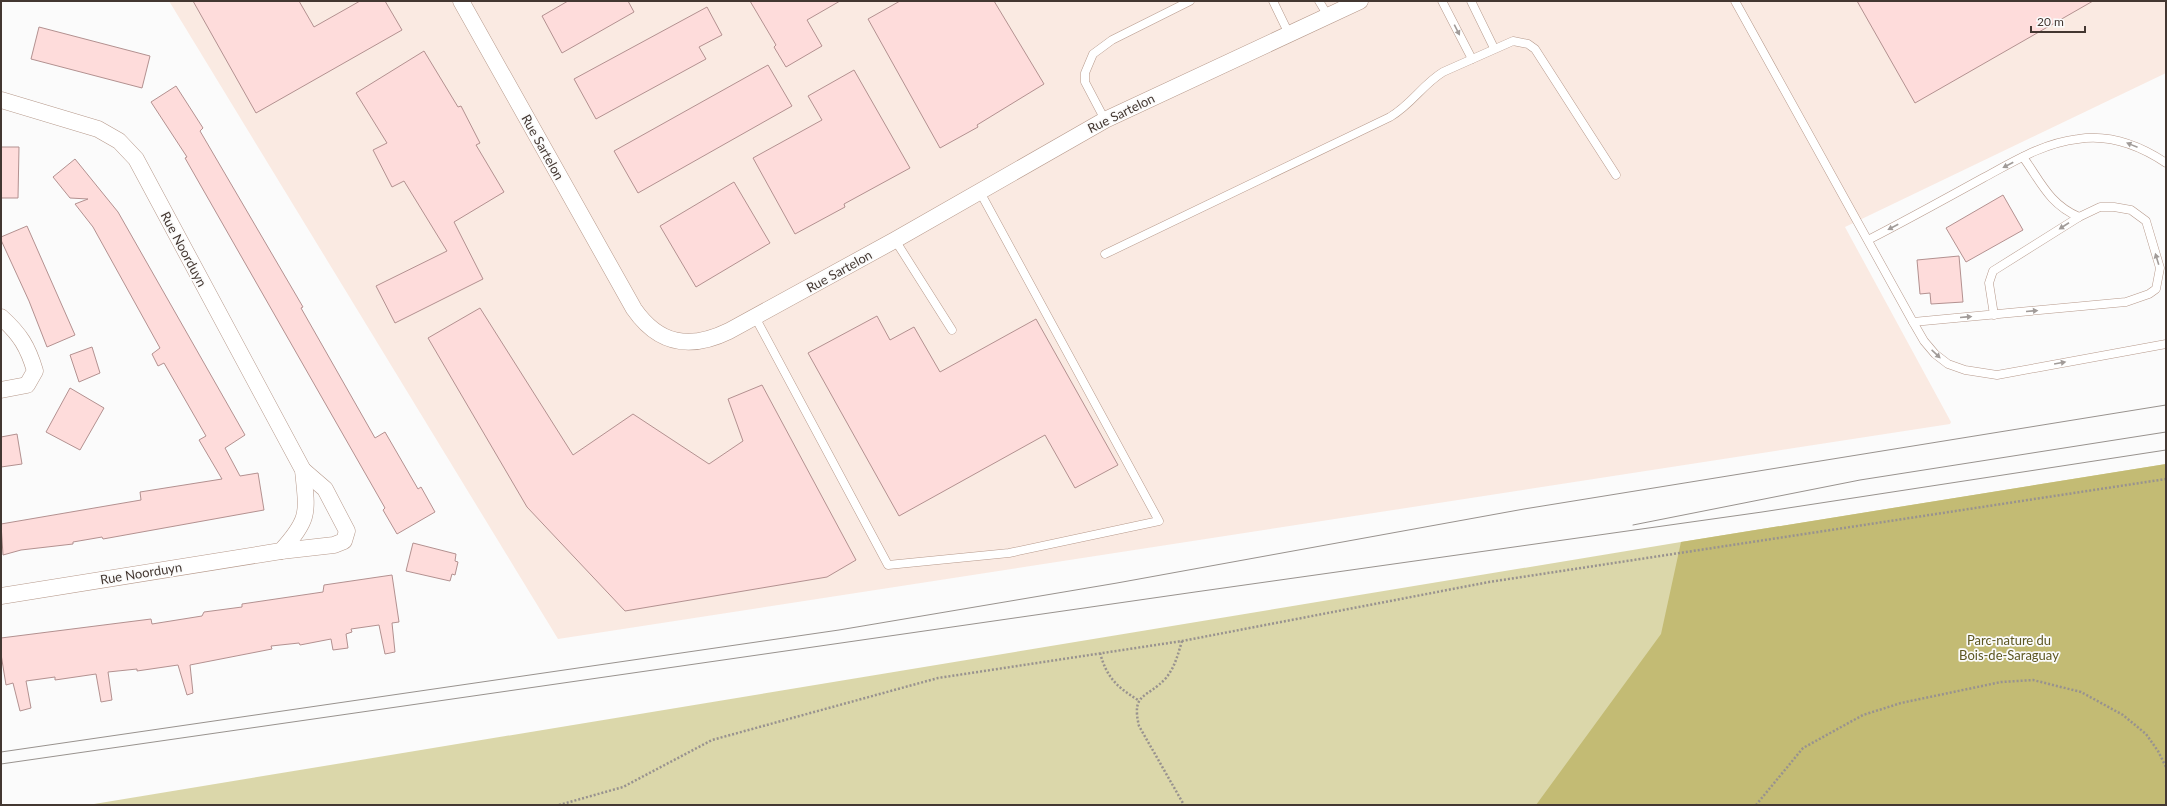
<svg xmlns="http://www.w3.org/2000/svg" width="2167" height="806" font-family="Lato,sans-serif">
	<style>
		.built { fill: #faeae2 }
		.green { fill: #dbd7aa }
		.forest { fill: #c3bb74 }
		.building { fill: #fedcdb; stroke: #b39190 }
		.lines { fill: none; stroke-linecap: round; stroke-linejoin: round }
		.lane-casing { stroke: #b6998b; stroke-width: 9 }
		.street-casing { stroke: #b6998b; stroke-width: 17 }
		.path { stroke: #98928f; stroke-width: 2.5; stroke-dasharray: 2 2; stroke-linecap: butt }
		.lane { stroke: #fff; stroke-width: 8 }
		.street { stroke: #fff; stroke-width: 16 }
		.tram { stroke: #98928e; stroke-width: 1 }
		.oneway { fill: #a19b98 }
		.labels { text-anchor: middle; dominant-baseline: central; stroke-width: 3.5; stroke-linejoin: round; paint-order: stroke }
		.street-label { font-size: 13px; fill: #433731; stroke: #fbfbfb }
		.park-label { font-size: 13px; fill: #5c5621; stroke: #fbfbfb }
	</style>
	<rect width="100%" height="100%" fill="#fbfbfb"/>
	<!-- built -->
	<polygon class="built" points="169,1 2166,1 2166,73 1845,227 1951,422 1950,424 558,639"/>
	<!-- green -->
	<polygon class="green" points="2166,464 2166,805 88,805 1681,542"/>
	<!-- forest -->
	<polygon class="forest" points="2166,464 2166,805 1536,805 1661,634 1681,542"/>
	<!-- building -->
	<g class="building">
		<polygon points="193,1 299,1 314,27 360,1 385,1 402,30 256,113"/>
		<polygon points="568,1 628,1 634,12 562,53 542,16"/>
		<polygon points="750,1 840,1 807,20 822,46 786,67 774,47 776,45"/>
		<polygon points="900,1 994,1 1044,84 977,125 978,127 940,148 868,19"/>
		<polygon points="1857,1 2093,1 1915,103"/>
		<polygon points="707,7 722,35 699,47 706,59 596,119 574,79"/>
		<polygon points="39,27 150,56 142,88 31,59"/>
		<polygon points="424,51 458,107 461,106 480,143 476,145 504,192 454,222 483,279 395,323 376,286 447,251 404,181 392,187 373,150 387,143 356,93"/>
		<polygon points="768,65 792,106 638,193 614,151"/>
		<polygon points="854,70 910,168 844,204 845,207 795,234 753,158 822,120 808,96"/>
		<polygon points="176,86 203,128 200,131 303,307 301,308 375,438 385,432 418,489 421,487 435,512 397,534 383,510 385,508 185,158 187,157 151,102"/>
		<polygon points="1,147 19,147 18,198 1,198"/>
		<polygon points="75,159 118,212 245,435 225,448 240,476 258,473 264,510 103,539 102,537 73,542 73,544 21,550 3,555 1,524 141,500 140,492 222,479 199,440 206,436 164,363 158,366 152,354 160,348 93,227 75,204 88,199 70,198 53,177"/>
		<polygon points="734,182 770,243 696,287 660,226"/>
		<polygon points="2003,195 2023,230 1966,262 1946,228"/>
		<polygon points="27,226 75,335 47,347 29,301 1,240 1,237"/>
		<polygon points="1959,256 1963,302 1931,304 1930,293 1920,294 1917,260"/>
		<polygon points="480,308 573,455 633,414 709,464 743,441 728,399 762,385 856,560 827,577 625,611 527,507 428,338"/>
		<polygon points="877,316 890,340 914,327 940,372 1036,319 1118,465 1075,488 1045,435 899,516 808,353"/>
		<polygon points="92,347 100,373 79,382 70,355"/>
		<polygon points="70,388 104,408 80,450 46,432"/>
		<polygon points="17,434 22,464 1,467 1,437"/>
		<polygon points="413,543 456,554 455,561 458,562 455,575 452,574 450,581 406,571"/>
		<polygon points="392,575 399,622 392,623 395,652 385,654 379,625 351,629 352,632 346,634 348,648 333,650 331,639 300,645 299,643 271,646 272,649 190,665 193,693 187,695 178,665 137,671 137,669 108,672 112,700 101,702 96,674 55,680 55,677 26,681 31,708 20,711 13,683 6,685 1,654 1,638 151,619 152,624 202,616 204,612 242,607 242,604 323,592 324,585"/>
	</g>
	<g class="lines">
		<!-- lane casing -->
		<g class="lane-casing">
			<g id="lane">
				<polyline points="1273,1 1289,34"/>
				<polyline points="1319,1 1328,16"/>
				<polyline points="1442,1 1472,59"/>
				<polyline points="1471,1 1494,48"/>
				<polyline points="1735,1 1913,322 1924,341 1935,354 1948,364 1965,370 1997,375 2166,344"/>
				<polyline points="1105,120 1085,82 1085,73 1093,54 1112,40 1190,1"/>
				<path d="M 2023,157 C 2041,182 2049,204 2079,217"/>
				<polyline points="895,240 952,330"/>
				<path d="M 1868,240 C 1907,220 1945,199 1983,178 C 2013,162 2043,143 2078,139 C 2110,134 2139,145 2166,163"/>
				<path d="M 1105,254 L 1390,117 C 1412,104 1422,85 1443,72 L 1513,41 L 1528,44 L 1535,49 L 1616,175"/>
				<polyline points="755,317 888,565 1009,553 1159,521 980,192"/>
				<polyline points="1913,322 2126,302 2149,294 2156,289 2160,268 2146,221 2131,210 2114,207 2100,207 2079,217 1993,271 1989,283 1994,315"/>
			</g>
		</g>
		<!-- street casing -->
		<g class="street-casing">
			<g id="street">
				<path d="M 461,1 L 634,309 C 659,345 690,350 729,331 L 895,240 L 1105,120 L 1360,1"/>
				<path d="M 1,100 L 98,129 L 119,141 L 136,159 L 303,470 C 307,512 311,518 281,551 L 1,596"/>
				<path d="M 1,317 C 20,334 28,347 35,371 L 27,385 L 1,390"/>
				<polyline points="281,551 334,545 344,541 347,531 325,489 303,470"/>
			</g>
		</g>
		<!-- path -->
		<g class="path">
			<path d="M 1182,641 C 1178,654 1175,667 1166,678 C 1147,699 1131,692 1139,726 L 1184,805"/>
			<path d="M 1100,653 C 1107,678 1117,687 1138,700"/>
			<polyline points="559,805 623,787 712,740 938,678 1182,641 1489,582 2166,479"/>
			<polyline points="1756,805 1803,748 1863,715 1901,703 2001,682 2033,680 2081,692 2123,715 2146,734 2158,751 2166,767"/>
		</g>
		<!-- lane -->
		<use href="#lane" class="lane"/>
		<!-- street -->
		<use href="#street" class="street"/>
		<!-- tram -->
		<g class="tram">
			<polyline points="1633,525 1860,480 2166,432"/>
			<polyline points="1,752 839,630 1117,583 1524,509 2166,405"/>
			<polyline points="1,764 1195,592 1762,512 2166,450"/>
		</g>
	</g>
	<!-- one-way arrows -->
	<defs><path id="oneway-solid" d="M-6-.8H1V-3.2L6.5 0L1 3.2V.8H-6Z"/></defs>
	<g class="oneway">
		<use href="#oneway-solid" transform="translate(1457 30) rotate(63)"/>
		<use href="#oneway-solid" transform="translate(2132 145) rotate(-158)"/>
		<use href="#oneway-solid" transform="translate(2008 165) rotate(152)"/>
		<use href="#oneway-solid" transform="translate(2064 226) rotate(147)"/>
		<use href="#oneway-solid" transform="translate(1893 227) rotate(152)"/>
		<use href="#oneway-solid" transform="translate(2157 259) rotate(-107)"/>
		<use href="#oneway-solid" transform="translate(2032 311) rotate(-5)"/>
		<use href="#oneway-solid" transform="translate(1966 317) rotate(-5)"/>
		<use href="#oneway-solid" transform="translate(1936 354) rotate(43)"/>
		<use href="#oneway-solid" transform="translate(2060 363) rotate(-10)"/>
	</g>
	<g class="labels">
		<!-- street labels -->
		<g class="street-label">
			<text transform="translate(1121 113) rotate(-26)">Rue Sartelon</text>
			<text transform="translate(543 147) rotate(61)">Rue Sartelon</text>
			<text transform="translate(184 249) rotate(62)">Rue Noorduyn</text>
			<text transform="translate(839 271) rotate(-29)">Rue Sartelon</text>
			<text transform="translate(141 573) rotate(-9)">Rue Noorduyn</text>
		</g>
		<!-- park labels -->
		<g class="park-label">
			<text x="2009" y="640">Parc-nature du<tspan x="2009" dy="15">Bois-de-Saraguay</tspan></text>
		</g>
	</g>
	<!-- border -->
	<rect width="2167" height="806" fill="none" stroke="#433731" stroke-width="4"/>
	<!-- scale -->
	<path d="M2031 26v6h54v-6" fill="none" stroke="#433731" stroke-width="2"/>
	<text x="2037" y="26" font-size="12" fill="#433731" stroke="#fbfbfb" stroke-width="3" paint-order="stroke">20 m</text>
</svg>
